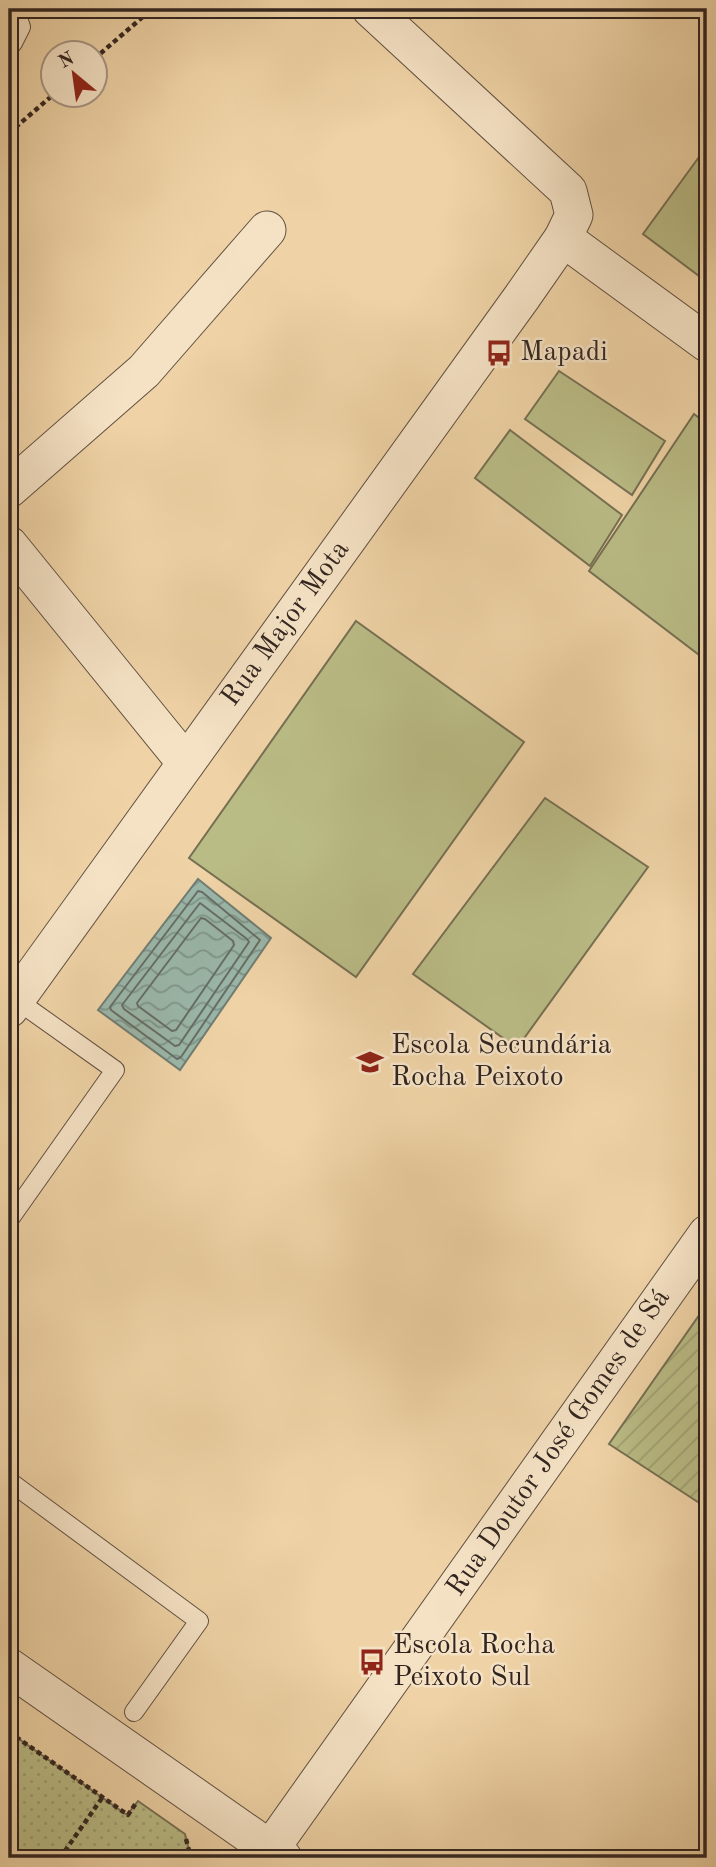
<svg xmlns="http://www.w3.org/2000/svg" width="716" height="1867" font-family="'Old Standard TT',serif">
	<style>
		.park { fill: url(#park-dots); stroke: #767053; stroke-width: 2 }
		.garden { fill: url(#garden-furrows); stroke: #767053; stroke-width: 2 }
		.pitch { fill: #babc86; stroke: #767053; stroke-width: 2 }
		.water { fill: url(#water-waves); stroke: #707d73; stroke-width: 2 }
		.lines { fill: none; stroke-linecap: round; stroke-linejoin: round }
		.shore { stroke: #666e65; stroke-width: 2 }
		.service-casing { stroke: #615042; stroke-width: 20 }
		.minor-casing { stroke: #615042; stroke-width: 39 }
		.path { stroke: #322520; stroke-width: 4.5; stroke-dasharray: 5 3.5; stroke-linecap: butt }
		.service { stroke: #f5e2c5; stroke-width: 18 }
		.minor { stroke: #f5e2c5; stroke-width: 37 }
		.labels { text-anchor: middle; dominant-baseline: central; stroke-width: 5; stroke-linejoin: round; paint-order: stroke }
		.poi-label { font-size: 28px; fill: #322520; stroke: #f5e2c5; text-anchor: start }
		.street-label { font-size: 28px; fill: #322520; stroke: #f5e2c5 }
	</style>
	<defs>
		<pattern id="park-dots" width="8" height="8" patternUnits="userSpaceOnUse" patternTransform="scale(1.75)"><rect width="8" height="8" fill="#babc86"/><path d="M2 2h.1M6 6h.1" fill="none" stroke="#a0a173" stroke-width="1.8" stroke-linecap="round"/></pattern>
		<pattern id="garden-furrows" width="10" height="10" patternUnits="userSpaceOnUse" patternTransform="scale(1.75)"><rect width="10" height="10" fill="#babc86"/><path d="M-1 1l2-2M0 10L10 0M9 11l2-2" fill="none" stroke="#a0a173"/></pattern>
		<pattern id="water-waves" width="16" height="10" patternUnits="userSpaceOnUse" patternTransform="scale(1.75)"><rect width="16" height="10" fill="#9ab7aa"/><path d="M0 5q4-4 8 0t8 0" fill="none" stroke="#7e958a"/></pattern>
	</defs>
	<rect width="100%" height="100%" fill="#efd3a6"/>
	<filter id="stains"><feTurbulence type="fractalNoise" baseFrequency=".00286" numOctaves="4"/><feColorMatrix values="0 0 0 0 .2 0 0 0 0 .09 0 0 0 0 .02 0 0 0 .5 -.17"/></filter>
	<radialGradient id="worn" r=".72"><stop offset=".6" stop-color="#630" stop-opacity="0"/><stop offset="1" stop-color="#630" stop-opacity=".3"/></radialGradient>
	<!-- park -->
	<polygon class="park" points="9,1732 127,1815 138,1801 185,1834 191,1858 9,1858"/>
	<!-- garden -->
	<polygon class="garden" points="707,1304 707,1508 609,1444"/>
	<!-- pitch -->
	<g class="pitch">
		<polygon points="707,146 707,282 643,234"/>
		<polygon points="559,371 665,441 632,495 525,419"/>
		<polygon points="694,414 707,424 707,661 589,571"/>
		<polygon points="510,430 622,515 590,566 475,478"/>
		<polygon points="356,621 524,742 356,977 189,858"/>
		<polygon points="545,798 648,867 517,1048 413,974"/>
	</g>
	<!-- water -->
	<polygon class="water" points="198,879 271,938 180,1070 98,1010"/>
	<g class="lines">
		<!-- shore -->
		<g class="shore">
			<polygon points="198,891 202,892 260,940 181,1057 177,1059 111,1010 110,1007"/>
			<polygon points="200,903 247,939 249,942 179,1045 175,1046 124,1009 122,1005"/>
			<polygon points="201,918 205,919 233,941 234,945 176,1030 172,1031 138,1006 137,1003"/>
		</g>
		<!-- service casing -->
		<g class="service-casing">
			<g id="service">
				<polyline points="13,43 21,27 15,9"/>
				<polyline points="9,1220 115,1070 15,999"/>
				<polyline points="9,1481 199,1621 134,1712"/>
			</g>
		</g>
		<!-- minor casing -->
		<g class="minor-casing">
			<g id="minor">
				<polyline points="563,238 707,343"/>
				<polyline points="9,489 144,371 267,230"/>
				<polyline points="9,545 186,763"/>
				<polyline points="9,1009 522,297 563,238 574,215 568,191 371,9"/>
				<polyline points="9,1667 283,1858"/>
				<polyline points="264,1858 707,1234"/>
			</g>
		</g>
		<!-- path -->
		<g class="path">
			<polyline points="94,59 152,9"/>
			<polyline points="9,133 54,94"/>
			<polyline points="9,1732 128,1815 136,1803"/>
			<polyline points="186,1839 191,1858"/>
			<polyline points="60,1858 102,1798"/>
		</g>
		<!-- service -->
		<use href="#service" class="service"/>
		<!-- minor -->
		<use href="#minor" class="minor"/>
	</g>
	<!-- icons -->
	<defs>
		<g id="bus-bare" transform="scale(2.1)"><path d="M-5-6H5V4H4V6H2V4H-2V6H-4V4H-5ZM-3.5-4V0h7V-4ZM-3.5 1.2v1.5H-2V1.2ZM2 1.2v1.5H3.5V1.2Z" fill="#8f2418" stroke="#f5e2c5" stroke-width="2.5" paint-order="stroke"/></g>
		<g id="school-bare" transform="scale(2.1)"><path d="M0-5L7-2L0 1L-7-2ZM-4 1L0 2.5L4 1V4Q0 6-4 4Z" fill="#8f2418" stroke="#f5e2c5" stroke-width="2.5" paint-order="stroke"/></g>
	</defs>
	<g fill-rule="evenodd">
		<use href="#bus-bare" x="499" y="353"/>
		<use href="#school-bare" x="370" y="1062"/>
		<use href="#bus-bare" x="372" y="1662"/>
	</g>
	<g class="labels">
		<!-- poi labels -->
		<g class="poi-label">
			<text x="520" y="353">Mapadi</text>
			<text x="391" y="1046">Escola Secundária<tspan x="391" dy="32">Rocha Peixoto</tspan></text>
			<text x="393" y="1646">Escola Rocha<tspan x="393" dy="32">Peixoto Sul</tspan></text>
		</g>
		<!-- street labels -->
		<g class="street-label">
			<text transform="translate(286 624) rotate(-54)">Rua Major Mota</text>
			<text transform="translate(559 1443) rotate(-55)">Rua Doutor José Gomes de Sá</text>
		</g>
	</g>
	<!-- margin -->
	<rect width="716" height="1867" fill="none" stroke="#efd3a6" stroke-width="35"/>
	<rect x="10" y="10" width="695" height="1846" fill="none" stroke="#322520" stroke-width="3.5"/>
	<rect x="18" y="18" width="681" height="1832" fill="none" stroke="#322520" stroke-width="2"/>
	<!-- north arrow -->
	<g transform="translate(74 74) rotate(331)"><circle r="33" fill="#f5e2c5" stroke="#a79683" stroke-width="2"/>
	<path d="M0-5L12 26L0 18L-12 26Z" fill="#8f2418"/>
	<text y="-10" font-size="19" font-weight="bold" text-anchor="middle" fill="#322520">N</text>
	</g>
	<rect width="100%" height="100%" filter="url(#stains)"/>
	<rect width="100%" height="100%" fill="url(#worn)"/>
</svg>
